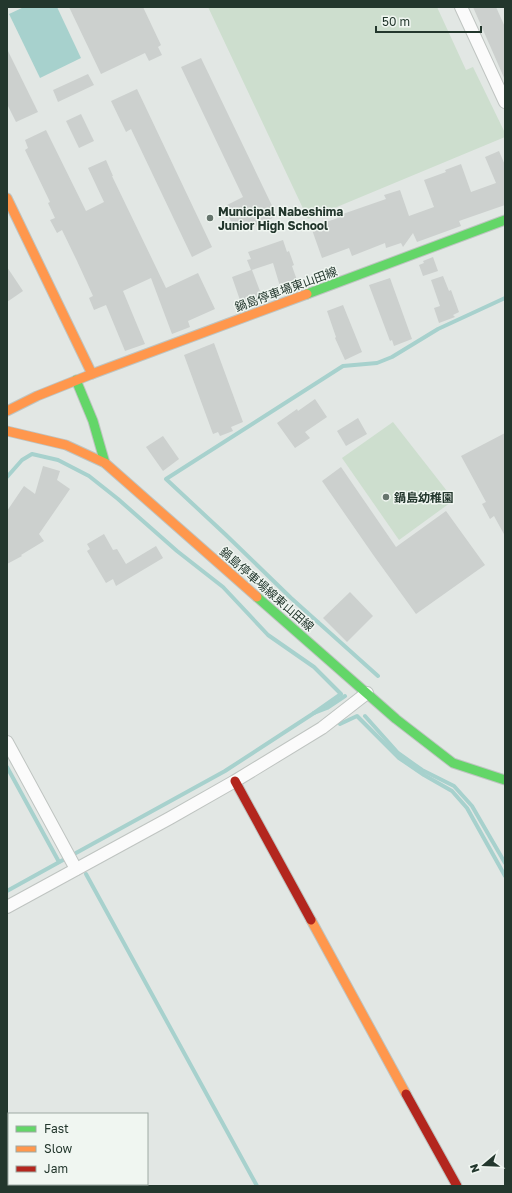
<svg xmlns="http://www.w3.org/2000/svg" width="512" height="1193" font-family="'Golos Text','Noto Sans JP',sans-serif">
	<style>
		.green { fill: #cddece }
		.water { fill: #a7d1cd }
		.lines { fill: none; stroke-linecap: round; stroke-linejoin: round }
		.stream { stroke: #a7d1cd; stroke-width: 4 }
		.building { fill: #ccd0ce }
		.street-casing { stroke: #bfc4c1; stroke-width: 14 }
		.fast-casing { stroke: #bec4c1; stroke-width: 11 }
		.slow-casing { stroke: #bec4c1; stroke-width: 11 }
		.jam-casing { stroke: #bec4c1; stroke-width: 11 }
		.street { stroke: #fbfbfb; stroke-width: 12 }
		.fast { stroke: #63d668; stroke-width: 9 }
		.slow { stroke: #ff974d; stroke-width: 9 }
		.jam { stroke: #b3261e; stroke-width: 9 }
		.poi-dot { fill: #66756d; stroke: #f0f6f1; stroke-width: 1.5 }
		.labels { text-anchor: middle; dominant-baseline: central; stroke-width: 3; stroke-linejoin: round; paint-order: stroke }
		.poi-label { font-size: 12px; font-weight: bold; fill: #23372d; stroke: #f0f6f1; text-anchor: start }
		.street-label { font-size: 12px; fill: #23372d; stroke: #f0f6f1 }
	</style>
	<rect width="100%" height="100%" fill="#e2e7e4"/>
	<!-- green -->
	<g class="green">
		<polygon points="208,7 437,7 466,70 473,67 505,133 505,137 308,219"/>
		<polygon points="393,422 454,500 399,540 342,458"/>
	</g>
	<!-- water -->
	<polygon class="water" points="24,7 57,7 81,58 40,78 9,14"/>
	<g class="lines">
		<!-- stream -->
		<g class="stream">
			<polyline points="7,477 22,460 32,454 58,460 89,476 118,499 177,551 223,587 268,635 314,667 341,694 314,713"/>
			<polyline points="378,676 291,598 226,535 166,479 343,366 377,363 392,357 438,329 505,298"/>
			<polyline points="365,716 398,753 422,770 454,786 472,806 505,863"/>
			<polyline points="340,724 357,716 399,758 424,775 452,791 467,808 505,876"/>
			<polyline points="7,767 59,862"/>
			<polyline points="76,853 225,771 314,713 327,708 345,696"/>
			<polyline points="86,874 257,1186"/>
			<polyline points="7,891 63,860"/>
		</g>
	</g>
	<!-- building -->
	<g class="building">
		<polygon points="69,7 143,7 161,45 158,47 162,55 149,61 145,53 101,74"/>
		<polygon points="473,7 496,7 505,27 505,80"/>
		<polygon points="7,49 38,112 16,122 7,104"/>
		<polygon points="201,58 277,216 249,229 248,226 236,232 226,211 229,210 227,205 243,197 181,67"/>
		<polygon points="88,74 94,85 58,102 53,90"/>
		<polygon points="137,89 212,247 192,257 131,129 126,132 111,101"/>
		<polygon points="81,114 94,141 79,148 66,121"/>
		<polygon points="46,130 86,211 104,202 88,168 106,160 113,176 112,176 166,288 198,273 215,309 188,321 190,327 172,334 151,278 123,291 145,344 125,351 106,305 94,310 89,298 93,296 77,261 62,230 57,233 50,220 55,218 48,203 50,202 25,150 28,148 25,140"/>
		<polygon points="499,151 505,165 505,205 459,221 461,226 417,242 413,233 403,247 401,243 386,248 385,243 352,256 349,248 322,258 311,227 338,218 337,216 386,199 384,195 400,190 409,216 434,207 424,180 446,172 445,170 461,164 471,192 496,183 485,157"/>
		<polygon points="283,240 287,252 289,251 294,265 292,266 299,286 282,293 273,263 252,270 263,299 242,306 232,277 251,270 247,260 251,259 248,252"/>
		<polygon points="433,257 438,271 423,276 419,265 424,263 423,261"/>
		<polygon points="7,267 23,291 7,302"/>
		<polygon points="443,276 449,291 451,290 459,312 453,315 455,317 439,323 434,308 440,306 431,280"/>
		<polygon points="390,278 412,339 394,346 392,340 390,341 369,285"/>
		<polygon points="343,305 362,352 345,360 335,338 336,337 327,311"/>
		<polygon points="214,343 243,422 231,427 233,431 220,436 218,432 213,434 184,355"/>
		<polygon points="315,399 327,417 305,432 310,438 295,448 277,423 297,409 298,411"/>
		<polygon points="358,418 367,434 346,446 337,431"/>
		<polygon points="505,433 505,536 494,516 490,519 482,504 486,502 461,456"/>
		<polygon points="163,436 179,459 163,471 146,447"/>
		<polygon points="43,466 60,471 57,480 70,489 39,534 44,541 21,555 22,556 7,564 7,511 24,486 35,494"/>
		<polygon points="341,467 396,547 446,511 485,565 416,614 374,556 322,481"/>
		<polygon points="104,534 113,550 117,549 126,564 156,546 163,558 116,586 113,579 106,583 87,551 90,549 87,544"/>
		<polygon points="350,592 373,616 347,642 323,618"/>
	</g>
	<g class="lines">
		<!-- street casing -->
		<g class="street-casing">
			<g id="street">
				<polyline points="461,7 505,102"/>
				<polyline points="7,742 76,869"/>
				<polyline points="7,907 170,818 235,781 322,728 367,693"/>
			</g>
		</g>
		<!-- fast casing -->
		<g class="fast-casing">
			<g id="fast">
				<polyline points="307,294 505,220"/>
				<polyline points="76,380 93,421 105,463"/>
				<polyline points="257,597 396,719 453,763 505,780"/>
			</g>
		</g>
		<!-- slow casing -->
		<g class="slow-casing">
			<g id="slow">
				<polyline points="7,198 92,374"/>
				<polyline points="7,411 37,396 92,374 307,294"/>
				<polyline points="7,431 66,445 105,463 257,597"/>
				<polyline points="311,920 406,1094"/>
			</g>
		</g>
		<!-- jam casing -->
		<g class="jam-casing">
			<g id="jam">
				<polyline points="235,781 311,920"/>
				<polyline points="406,1094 457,1186"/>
			</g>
		</g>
		<!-- street -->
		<use href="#street" class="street"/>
		<!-- fast -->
		<use href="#fast" class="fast"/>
		<!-- slow -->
		<use href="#slow" class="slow"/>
		<!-- jam -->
		<use href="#jam" class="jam"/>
	</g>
	<!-- markers -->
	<g class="poi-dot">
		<circle cx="210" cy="218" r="4"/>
		<circle cx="386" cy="497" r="4"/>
	</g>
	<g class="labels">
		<!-- poi labels -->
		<g class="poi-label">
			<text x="218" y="211">Municipal Nabeshima<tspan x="218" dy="14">Junior High School</tspan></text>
			<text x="394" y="497">鍋島幼稚園</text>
		</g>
		<!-- street labels -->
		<g class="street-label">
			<text transform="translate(286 289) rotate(-20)">鍋島停車場東山田線</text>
			<text transform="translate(267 589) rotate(41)">鍋島停車場線東山田線</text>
		</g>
	</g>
	<!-- border -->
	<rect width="512" height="1193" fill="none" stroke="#23372d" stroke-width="16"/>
	<!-- legend -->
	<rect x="8" y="1113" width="140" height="72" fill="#f0f6f1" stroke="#9eaaa3"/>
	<rect x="16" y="1126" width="20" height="6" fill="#63d668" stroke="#9eaaa3"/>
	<text x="44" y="1133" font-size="12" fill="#23372d">Fast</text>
	<rect x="16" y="1146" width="20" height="6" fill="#ff974d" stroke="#9eaaa3"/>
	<text x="44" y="1153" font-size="12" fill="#23372d">Slow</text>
	<rect x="16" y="1166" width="20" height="6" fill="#b3261e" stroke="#9eaaa3"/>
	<text x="44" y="1173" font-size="12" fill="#23372d">Jam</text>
	<!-- north arrow -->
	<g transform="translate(484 1165) rotate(251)" stroke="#f0f6f1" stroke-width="3" paint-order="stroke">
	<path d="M0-3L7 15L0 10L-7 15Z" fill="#23372d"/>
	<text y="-6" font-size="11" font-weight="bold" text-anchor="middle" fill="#23372d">N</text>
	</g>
	<!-- scale -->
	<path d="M376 26v6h105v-6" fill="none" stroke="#23372d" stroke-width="2"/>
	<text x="382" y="26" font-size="12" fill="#23372d" stroke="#f0f6f1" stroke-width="3" paint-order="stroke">50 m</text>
</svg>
